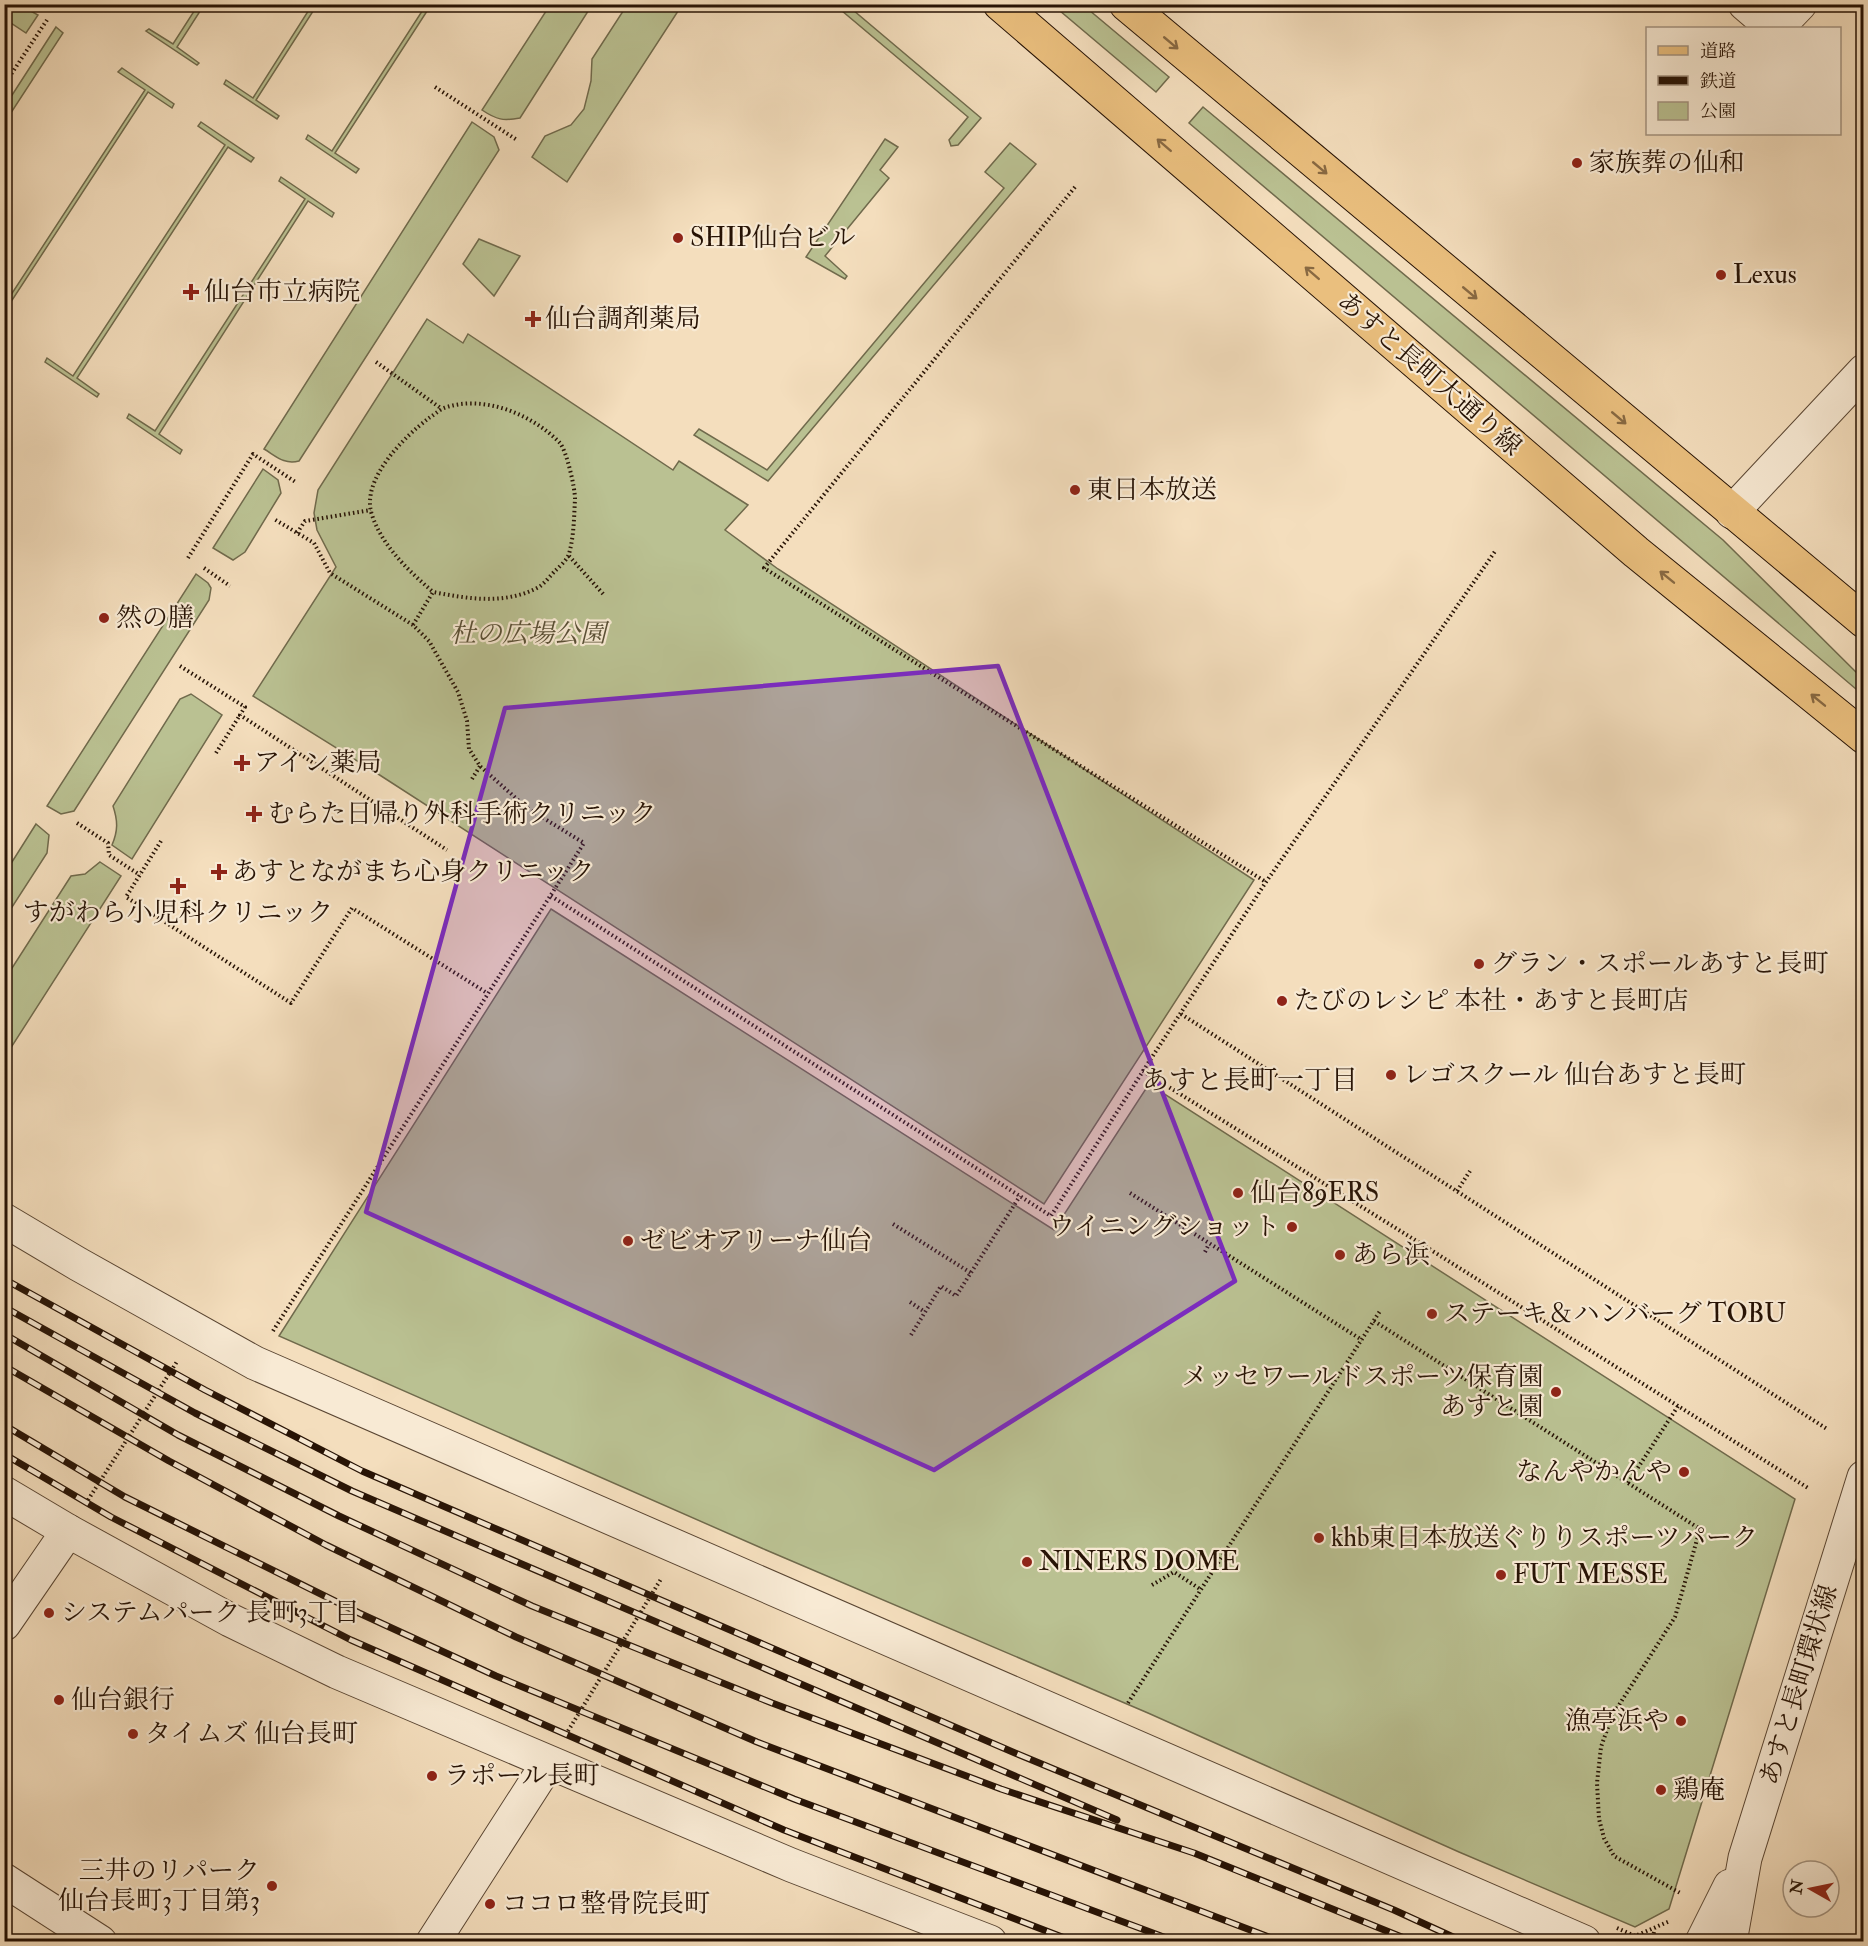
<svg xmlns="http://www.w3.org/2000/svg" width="1868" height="1946" font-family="'IM FELL Double Pica','Noto Serif JP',serif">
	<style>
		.green { fill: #bac192; stroke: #706a4c; stroke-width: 1.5 }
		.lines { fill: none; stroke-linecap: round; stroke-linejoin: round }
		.minor-casing { stroke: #5a4633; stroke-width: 35 }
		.major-casing { stroke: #271305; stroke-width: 35 }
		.path { stroke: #271305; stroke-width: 4; stroke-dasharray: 1.5 3; stroke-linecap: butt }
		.minor { stroke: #f8ead4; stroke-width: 33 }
		.major { stroke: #eabf7e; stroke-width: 33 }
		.rail-casing { stroke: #271305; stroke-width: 7 }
		.rail { stroke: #f8ead4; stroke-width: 4.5; stroke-dasharray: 14; stroke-linecap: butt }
		.oneway { stroke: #886942 }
		.marked { fill: #7b2cbf; fill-opacity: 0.2; stroke: #7b2cbf; stroke-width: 4.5; stroke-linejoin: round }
		.poi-dot { fill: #8f2418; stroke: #f8ead4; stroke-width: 2 }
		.labels { text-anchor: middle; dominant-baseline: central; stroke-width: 4.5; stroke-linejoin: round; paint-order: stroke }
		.poi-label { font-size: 26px; fill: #271305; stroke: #f8ead4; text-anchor: start }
		.street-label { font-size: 26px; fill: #271305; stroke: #f8ead4 }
		.park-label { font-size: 26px; font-style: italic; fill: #5a5036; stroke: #f8ead4 }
		.neighbourhood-label { font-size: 27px; fill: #271305; stroke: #f8ead4 }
	</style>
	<rect width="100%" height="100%" fill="#f4debd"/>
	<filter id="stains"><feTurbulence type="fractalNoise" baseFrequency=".00333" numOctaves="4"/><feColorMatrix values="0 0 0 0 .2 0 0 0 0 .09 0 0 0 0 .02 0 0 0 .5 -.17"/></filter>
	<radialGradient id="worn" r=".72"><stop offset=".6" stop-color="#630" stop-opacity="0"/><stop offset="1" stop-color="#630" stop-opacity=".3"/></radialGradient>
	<!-- green -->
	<g class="green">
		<polygon points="4,5 20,5 38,15 26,33 5,19"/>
		<polygon points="198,5 204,5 177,47 199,63 197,65 146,31 149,29 173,44"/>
		<polygon points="312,5 317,5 256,100 279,116 277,119 224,84 226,80 253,98"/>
		<polygon points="426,5 431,5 335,153 359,169 356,173 306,139 308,135 332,151"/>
		<path d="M 550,5 L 592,5 L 520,118 C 503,121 497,120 482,110 Z"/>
		<polygon points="627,5 682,5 567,182 532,157 545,136 571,125 584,109 591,81 592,59"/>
		<polygon points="835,5 847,5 981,118 958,145 951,146 949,140 968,117"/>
		<polygon points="1053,5 1083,5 1169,77 1156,92"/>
		<polygon points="56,27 63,33 5,122 5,106"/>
		<polygon points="122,68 174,104 172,108 148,92 5,311 5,304 145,90 118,72"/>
		<polygon points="1203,107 1723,540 1863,679 1863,695 1189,123"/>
		<polygon points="201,122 254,158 251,162 228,147 77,378 99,394 97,397 45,362 47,358 73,376 225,145 198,126"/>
		<path d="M 472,122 L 494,137 L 499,150 L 299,461 C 284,465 276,456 264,449 Z"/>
		<polygon points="885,139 898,147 880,170 889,178 825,256 847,276 845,279 806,257"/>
		<polygon points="1010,143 1036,164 768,481 694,435 699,429 767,470 1004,188 985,172"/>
		<polygon points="281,177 334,213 332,217 308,201 159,434 182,450 180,454 127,418 129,414 155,431 305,199 279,181"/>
		<polygon points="479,239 520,256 494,296 463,264"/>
		<polygon points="427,319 463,343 468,334 673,470 679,461 748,505 725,530 778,569 1254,880 1044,1204 375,772 253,696 336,567 317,530 314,513 318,490"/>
		<polygon points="263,469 278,480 281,493 245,552 233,560 213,548"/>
		<polygon points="196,574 208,583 211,588 209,600 74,811 61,814 47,806"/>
		<path d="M 191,694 L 222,715 L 132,859 L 112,845 C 118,831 118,821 113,806 L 180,699 Z"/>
		<polygon points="36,824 49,835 47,853 5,918 5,873"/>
		<polygon points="100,862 121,876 5,1057 5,979 71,876 85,874"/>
		<polygon points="551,909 1054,1230 1149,1084 1795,1499 1669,1909 1635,1927 1459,1852 1148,1713 766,1550 279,1336"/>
	</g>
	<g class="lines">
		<!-- minor casing -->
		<g class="minor-casing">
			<g id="minor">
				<polyline points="1745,4 1773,28"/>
				<polyline points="1777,28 1800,4"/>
				<polyline points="1732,512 1864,371"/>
				<polyline points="4,1220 78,1264 255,1363 1584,1942"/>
				<polyline points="4,1493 68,1531 230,1620 337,1672 791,1865 990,1942"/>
				<polyline points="4,1624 68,1531"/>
				<polyline points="4,1880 100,1942"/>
				<polyline points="433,1942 548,1763"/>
				<polyline points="1702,1942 1730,1886"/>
				<polyline points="1730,1942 1745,1858 1864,1477"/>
			</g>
		</g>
		<!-- major casing -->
		<g class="major-casing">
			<g id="major">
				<polyline points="1000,4 1636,552 1864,737"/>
				<polyline points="1126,4 1864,621"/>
			</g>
		</g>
		<!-- path -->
		<g class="path">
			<polyline points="4,85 47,20"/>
			<polyline points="435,87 517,140"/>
			<polyline points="1075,187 764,568 1266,882"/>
			<polyline points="376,362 442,409"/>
			<polyline points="297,533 305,521 371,510"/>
			<polyline points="569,556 605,596"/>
			<polyline points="188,558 253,454 297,483"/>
			<polyline points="204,568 230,586"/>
			<path d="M 413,625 L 433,592 C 409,571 382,546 372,515 C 360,480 404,437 429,418 C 434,415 439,410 444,408 C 483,394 532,414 560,443 C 567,452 575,488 575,499 C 574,517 574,536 569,554 C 567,560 560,566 555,571 C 550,576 545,583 539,587 C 505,605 469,599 433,592"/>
			<polyline points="180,666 245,707 240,715 447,850"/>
			<polyline points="216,753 240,715"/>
			<polyline points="472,779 480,766"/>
			<polyline points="77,823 108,843 109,855 140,875"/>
			<polyline points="161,841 126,897 291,1003 352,908 487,993"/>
			<polyline points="551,896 1051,1216 1143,1071 1423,1245 1808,1488"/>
			<polyline points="1181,1014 1827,1429"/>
			<polyline points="1143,1071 1266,882 1496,550"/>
			<polyline points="1457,1191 1470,1171"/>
			<polyline points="1130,1193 1362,1340"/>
			<polyline points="893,1224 971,1273"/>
			<polyline points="1205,1252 1209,1244"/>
			<polyline points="1412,1261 1423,1245"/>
			<polyline points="910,1302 925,1312"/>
			<polyline points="1374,1321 1700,1529 1675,1617 1612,1716 1601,1747 1597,1783 1599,1819 1604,1838 1614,1856 1682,1894"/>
			<polyline points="273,1331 584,843 527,808 480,766 469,749 467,721 458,692 429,641 413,625 330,573 314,543 274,519"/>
			<polyline points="911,1335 941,1286 956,1296 1020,1196"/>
			<polyline points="1628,1483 1678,1406"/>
			<polyline points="88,1500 178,1360"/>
			<polyline points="1152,1585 1174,1572 1200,1589"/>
			<polyline points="1128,1703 1380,1311"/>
			<polyline points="568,1731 661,1579"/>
			<polyline points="1617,1928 1635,1936 1670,1921"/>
			<polyline points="1651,1942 1655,1929"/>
		</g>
		<!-- minor -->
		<use href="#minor" class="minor"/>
		<!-- major -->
		<use href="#major" class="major"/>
		<!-- rail casing -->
		<g class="rail-casing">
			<g id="rail">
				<polyline points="4,1279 205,1390 362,1471 1015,1753 1394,1910 1464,1942"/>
				<polyline points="4,1307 195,1413 352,1491 1117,1820"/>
				<polyline points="4,1334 178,1435 339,1516 532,1606 772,1703 1001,1789 1194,1853 1414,1942"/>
				<polyline points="4,1366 169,1461 326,1545 516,1637 757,1742 1282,1942"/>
				<polyline points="4,1425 125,1497 359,1613 496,1676 794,1799 1177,1942"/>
				<polyline points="4,1454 111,1517 351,1640 784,1830 1075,1942"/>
			</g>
		</g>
		<!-- rail -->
		<use href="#rail" class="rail"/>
	</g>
	<!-- one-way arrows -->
	<defs><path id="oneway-shaft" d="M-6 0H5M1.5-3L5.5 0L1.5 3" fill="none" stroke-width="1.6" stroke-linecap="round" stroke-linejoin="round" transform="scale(1.5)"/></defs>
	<g class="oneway">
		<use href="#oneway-shaft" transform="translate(1171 43) rotate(40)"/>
		<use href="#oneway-shaft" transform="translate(1164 145) rotate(-139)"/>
		<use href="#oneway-shaft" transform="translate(1320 168) rotate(40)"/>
		<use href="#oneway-shaft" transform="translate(1312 273) rotate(-139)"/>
		<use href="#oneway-shaft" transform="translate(1470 293) rotate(40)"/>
		<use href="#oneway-shaft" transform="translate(1619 418) rotate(40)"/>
		<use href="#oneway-shaft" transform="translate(1667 577) rotate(-141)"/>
		<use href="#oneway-shaft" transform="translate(1818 700) rotate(-141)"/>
	</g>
	<!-- marked area -->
	<path class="marked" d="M 998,666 L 1235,1281 L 934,1470 L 366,1212 L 505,708 Z"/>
	<!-- markers -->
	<g class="poi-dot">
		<circle cx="1577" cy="163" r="6"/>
		<circle cx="678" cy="238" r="6"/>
		<circle cx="1721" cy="275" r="6"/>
		<path d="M188 283h6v6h6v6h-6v6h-6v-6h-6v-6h6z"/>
		<path d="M530 310h6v6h6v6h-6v6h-6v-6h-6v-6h6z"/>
		<circle cx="1075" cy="490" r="6"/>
		<circle cx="104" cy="618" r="6"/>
		<path d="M239 754h6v6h6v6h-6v6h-6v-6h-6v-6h6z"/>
		<path d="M251 805h6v6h6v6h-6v6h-6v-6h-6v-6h6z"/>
		<path d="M216 863h6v6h6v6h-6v6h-6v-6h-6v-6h6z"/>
		<path d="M175 877h6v6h6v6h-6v6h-6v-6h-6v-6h6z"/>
		<circle cx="1479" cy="964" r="6"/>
		<circle cx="1282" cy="1001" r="6"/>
		<circle cx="1391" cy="1075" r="6"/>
		<circle cx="1238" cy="1193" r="6"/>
		<circle cx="1292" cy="1227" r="6"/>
		<circle cx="628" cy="1241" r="6"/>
		<circle cx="1340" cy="1255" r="6"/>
		<circle cx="1432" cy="1314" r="6"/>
		<circle cx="1556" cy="1392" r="6"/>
		<circle cx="1684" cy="1472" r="6"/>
		<circle cx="1319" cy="1538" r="6"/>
		<circle cx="1027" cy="1562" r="6"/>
		<circle cx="1501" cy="1575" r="6"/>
		<circle cx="49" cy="1613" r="6"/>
		<circle cx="59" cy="1700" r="6"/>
		<circle cx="1681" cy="1721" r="6"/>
		<circle cx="133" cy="1734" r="6"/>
		<circle cx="432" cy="1776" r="6"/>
		<circle cx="1661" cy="1790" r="6"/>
		<circle cx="272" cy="1886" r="6"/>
		<circle cx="490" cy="1904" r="6"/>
	</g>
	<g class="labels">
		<!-- poi labels -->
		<g class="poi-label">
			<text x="1589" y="163">家族葬の仙和</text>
			<text x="690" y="238">SHIP仙台ビル</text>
			<text x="1733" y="275">Lexus</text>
			<text x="204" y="292">仙台市立病院</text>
			<text x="545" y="319">仙台調剤薬局</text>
			<text x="1087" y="490">東日本放送</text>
			<text x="116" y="618">然の膳</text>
			<text x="254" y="763">アイン薬局</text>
			<text x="268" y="814">むらた日帰り外科手術クリニック</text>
			<text x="232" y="872">あすとながまち心身クリニック</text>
			<text x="178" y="913" text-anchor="middle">すがわら小児科クリニック</text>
			<text x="1491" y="964">グラン・スポールあすと長町</text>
			<text x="1294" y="1001">たびのレシピ 本社・あすと長町店</text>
			<text x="1403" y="1075">レゴスクール 仙台あすと長町</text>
			<text x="1250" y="1193">仙台89ERS</text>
			<text x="1280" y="1227" text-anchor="end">ウイニングショット</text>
			<text x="640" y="1241">ゼビオアリーナ仙台</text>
			<text x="1352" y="1255">あら浜</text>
			<text x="1444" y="1314">ステーキ＆ハンバーグ TOBU</text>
			<text x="1544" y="1377" text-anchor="end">メッセワールドスポーツ保育園<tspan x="1544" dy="30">あすと園</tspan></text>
			<text x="1672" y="1472" text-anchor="end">なんやかんや</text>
			<text x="1331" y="1538">khb東日本放送ぐりりスポーツパーク</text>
			<text x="1039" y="1562">NINERS DOME</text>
			<text x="1513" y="1575">FUT MESSE</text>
			<text x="61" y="1613">システムパーク 長町3丁目</text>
			<text x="71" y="1700">仙台銀行</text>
			<text x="1669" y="1721" text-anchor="end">漁亭浜や</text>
			<text x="145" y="1734">タイムズ 仙台長町</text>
			<text x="444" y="1776">ラポール長町</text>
			<text x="1673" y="1790">鶏庵</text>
			<text x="260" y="1871" text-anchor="end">三井のリパーク<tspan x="260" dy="30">仙台長町3丁目第3</tspan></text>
			<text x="502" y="1904">ココロ整骨院長町</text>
		</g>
		<!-- street labels -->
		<g class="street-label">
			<text transform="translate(1429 374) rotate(41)">あすと長町大通り線</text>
			<text transform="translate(1799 1685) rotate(-73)">あすと長町環状線</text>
		</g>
		<!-- park labels -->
		<g class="park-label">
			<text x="528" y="634">杜の広場公園</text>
		</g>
		<!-- neighbourhood labels -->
		<g class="neighbourhood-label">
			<text x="1250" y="1080">あすと長町一丁目</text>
		</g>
	</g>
	<!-- margin -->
	<rect width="1868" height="1946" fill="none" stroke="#f4debd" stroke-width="24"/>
	<rect x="6" y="6" width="1856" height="1934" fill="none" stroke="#271305" stroke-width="3"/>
	<rect x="12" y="12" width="1844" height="1922" fill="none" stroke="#271305" stroke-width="1.5"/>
	<!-- legend -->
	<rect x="1646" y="27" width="195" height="108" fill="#f8ead4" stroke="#a49481" stroke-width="1.5"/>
	<rect x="1658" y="46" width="30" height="9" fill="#eabf7e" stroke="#a49481" stroke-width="1.5"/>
	<text x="1700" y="57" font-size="18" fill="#271305">道路</text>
	<rect x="1658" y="76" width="30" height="9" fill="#271305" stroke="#a49481" stroke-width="1.5"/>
	<text x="1700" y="87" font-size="18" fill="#271305">鉄道</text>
	<rect x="1658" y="102" width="30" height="18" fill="#bac192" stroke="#a49481" stroke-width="1.5"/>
	<text x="1700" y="117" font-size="18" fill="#271305">公園</text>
	<!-- north arrow -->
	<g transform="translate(1811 1889) rotate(279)"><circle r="28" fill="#f8ead4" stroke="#a49481" stroke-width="1.5"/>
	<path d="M0-4.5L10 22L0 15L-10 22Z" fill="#8f2418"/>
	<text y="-9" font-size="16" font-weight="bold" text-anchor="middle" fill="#271305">N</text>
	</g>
	<rect width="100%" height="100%" filter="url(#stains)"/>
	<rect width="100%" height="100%" fill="url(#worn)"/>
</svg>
